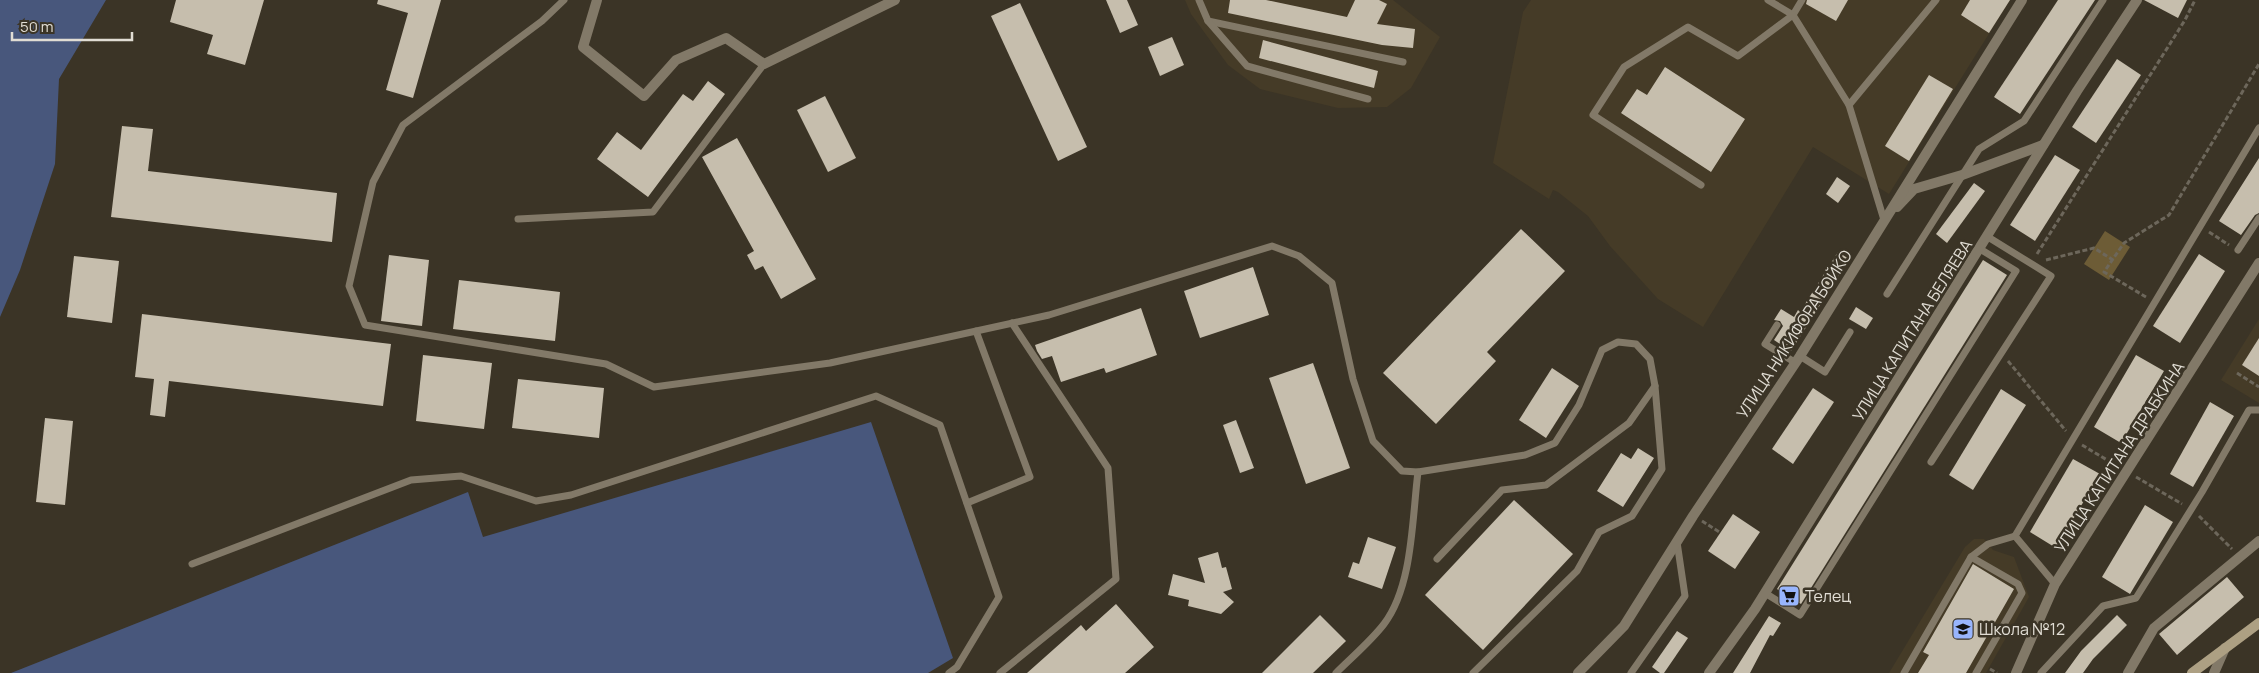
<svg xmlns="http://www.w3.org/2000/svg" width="2259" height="673" font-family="Manrope,sans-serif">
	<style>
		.built { fill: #453b27 }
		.green { fill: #6d5c36 }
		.water { fill: #48577c }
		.building { fill: #c6bead }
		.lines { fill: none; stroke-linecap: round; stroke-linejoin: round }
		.path { stroke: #6d675b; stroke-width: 3; stroke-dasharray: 5 2.5; stroke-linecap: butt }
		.service { stroke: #827968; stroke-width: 7 }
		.minor { stroke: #827968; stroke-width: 10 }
		.secondary { stroke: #ada083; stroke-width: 10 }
		.labels { text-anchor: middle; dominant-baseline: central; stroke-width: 5; stroke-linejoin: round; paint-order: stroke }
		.street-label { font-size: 16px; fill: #e1ddd4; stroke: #3b3426 }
		.poi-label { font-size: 16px; fill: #e1ddd4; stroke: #3b3426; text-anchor: start }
	</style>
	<rect width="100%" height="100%" fill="#3b3426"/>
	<!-- built -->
	<g class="built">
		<polygon points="1185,0 1393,0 1440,37 1411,88 1387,107 1338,108 1260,89 1228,65 1191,14"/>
		<polygon points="1531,0 2010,0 1889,194 1813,147 1703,327 1658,299 1610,246 1588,216 1558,192 1553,190 1549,199 1493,163 1523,12"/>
		<polygon points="2259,319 2259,403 2221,380"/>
		<polygon points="1974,539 1984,539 1993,550 2014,557 2029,597 1986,673 1889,673 1965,547"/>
	</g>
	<!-- green -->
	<polygon class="green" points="2105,231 2130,247 2109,280 2084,264"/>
	<!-- water -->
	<g class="water">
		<polygon points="0,0 106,0 59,79 55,164 20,270 0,317"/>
		<polygon points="871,422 953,658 928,673 11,673 468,492 483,537"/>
	</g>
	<!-- building -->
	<g class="building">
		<polygon points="176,0 264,0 245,65 207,54 213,35 170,22"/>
		<polygon points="378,0 441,0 413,98 386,90 408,13 377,4"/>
		<polygon points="1106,0 1127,0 1138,25 1120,33"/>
		<polygon points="1230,0 1266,0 1347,17 1355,0 1379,0 1387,4 1377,24 1415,29 1413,48 1382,45 1228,13"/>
		<polygon points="1807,0 1848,0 1836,21 1806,4"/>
		<polygon points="1970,0 2010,0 1989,33 1961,15"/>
		<polygon points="2058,0 2095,0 2020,114 1994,97"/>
		<polygon points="2144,0 2187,0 2178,18"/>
		<polygon points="1020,3 1087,147 1058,161 991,16"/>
		<polygon points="1172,37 1184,65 1160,76 1148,47"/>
		<polygon points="1263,40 1378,71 1374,88 1259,58"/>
		<polygon points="2117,59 2141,75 2096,143 2072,127"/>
		<polygon points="1665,67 1745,119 1711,172 1621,113 1637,89 1647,95"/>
		<polygon points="1929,75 1953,89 1909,161 1885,146"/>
		<polygon points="708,81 725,94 648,197 597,159 617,132 641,150 683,94 693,101"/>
		<polygon points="825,96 856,158 828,172 797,110"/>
		<polygon points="122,126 153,129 148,171 337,193 332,242 111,217"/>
		<polygon points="737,138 816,279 781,299 763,266 755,270 747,255 754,251 702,157"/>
		<polygon points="2055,155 2080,170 2035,241 2010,225"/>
		<polygon points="2259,158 2259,213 2255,215 2241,235 2219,221"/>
		<polygon points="1837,177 1850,186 1838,203 1826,194"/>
		<polygon points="1974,183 1985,191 1947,243 1936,234"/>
		<polygon points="1521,229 1565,271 1487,352 1496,361 1436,424 1383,373"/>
		<polygon points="1838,252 1849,259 1791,351 1774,340 1783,326 1780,321 1774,320 1781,309 1794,317 1798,310 1800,312"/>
		<polygon points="2199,254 2225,271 2180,343 2153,326"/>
		<polygon points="389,255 429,260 422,326 381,321"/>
		<polygon points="74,256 119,261 112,323 67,317"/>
		<polygon points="1983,260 2007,275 1801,604 1777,589"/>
		<polygon points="1253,267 1269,315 1200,338 1184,291"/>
		<polygon points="459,280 560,292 555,341 453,329"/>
		<polygon points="1856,307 1873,318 1866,329 1849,319"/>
		<polygon points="1141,308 1157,355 1106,373 1104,368 1061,382 1052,356 1042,359 1037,351 1035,345"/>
		<polygon points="142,314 391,344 383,406 169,381 165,417 150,415 154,379 135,377"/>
		<polygon points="2259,338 2259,376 2242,365"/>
		<polygon points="423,355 492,363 484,429 416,421"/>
		<polygon points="2136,355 2164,371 2121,443 2094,427"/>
		<polygon points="1313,363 1350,468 1306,484 1269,378"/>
		<polygon points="1552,368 1579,386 1546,438 1519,420"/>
		<polygon points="518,379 604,388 599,438 512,428"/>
		<polygon points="1813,388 1834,402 1793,464 1772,449"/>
		<polygon points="2001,389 2026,405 1973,490 1949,475"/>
		<polygon points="2210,402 2234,416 2193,487 2170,474"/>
		<polygon points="45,418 73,421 65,505 36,502"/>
		<polygon points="1236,420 1254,468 1240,473 1223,425"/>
		<polygon points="1638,448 1654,458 1623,507 1597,491 1621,453 1631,459"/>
		<polygon points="2073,459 2100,474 2056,548 2030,532"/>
		<polygon points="1514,500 1573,554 1483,650 1425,595"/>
		<polygon points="2145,505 2173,522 2130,594 2102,577"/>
		<polygon points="1733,514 1760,532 1735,569 1708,551"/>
		<polygon points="1368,537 1396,547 1382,589 1348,577 1353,562 1359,564"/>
		<polygon points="1218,552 1222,568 1226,567 1232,589 1223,592 1234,602 1221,614 1188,606 1189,600 1168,595 1173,574 1205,583 1198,558"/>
		<polygon points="1973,564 2014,589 1966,673 1918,673 1929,655 1923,652"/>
		<polygon points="2227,577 2244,597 2177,655 2159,634"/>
		<polygon points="1116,604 1154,647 1125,673 1027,673 1081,625 1086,631"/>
		<polygon points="1320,615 1346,641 1313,673 1262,673"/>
		<polygon points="2117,615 2127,625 2093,659 2083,673 2065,673 2081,651"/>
		<polygon points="1769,616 1781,623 1773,636 1770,635 1750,673 1733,673"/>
		<polygon points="1677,631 1688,638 1664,673 1660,673 1652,667"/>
	</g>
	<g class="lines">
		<!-- path -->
		<g class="path">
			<polyline points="2209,232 2229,245"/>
			<polyline points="2037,254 2185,20 2195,0"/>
			<polyline points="2046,260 2094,248 2113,260"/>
			<polyline points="2146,297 2104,272 2124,243 2169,215 2259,64"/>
			<polyline points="2008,361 2066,431"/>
			<polyline points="2237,373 2259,387"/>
			<polyline points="2082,445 2117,466"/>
			<polyline points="2136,477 2182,504"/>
			<polyline points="2199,516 2232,549"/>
			<polyline points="1702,521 1721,533"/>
			<polyline points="1990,669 1997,673"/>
		</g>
		<!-- service -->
		<g class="service">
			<polyline points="564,0 542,21 403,125 373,182 349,286 365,325 606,364 654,387 830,363 1049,315 1272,246 1299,256 1332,283 1353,379 1373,441 1402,471 1418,472 1525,455 1555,443 1579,405 1602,350 1618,342 1636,344 1650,359 1655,386 1662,469 1632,516 1599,532 1577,571 1473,673"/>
			<polyline points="1199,0 1208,21 1403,62"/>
			<polyline points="1802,0 1793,15 1849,105"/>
			<polyline points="1208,21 1247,66 1368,99"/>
			<polyline points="1701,185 1593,115 1624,67 1688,27 1738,56 1793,15 1768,0"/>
			<polyline points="518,219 653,212 764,64"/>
			<polyline points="1884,220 1849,105 1936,0"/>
			<polyline points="2238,250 2259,218"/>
			<polyline points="1887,294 1979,149 2024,121 2103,0"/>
			<polyline points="1777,325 1765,344 1796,363"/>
			<polyline points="1800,356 1825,372 1850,332"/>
			<polyline points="1931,462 2051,276 1988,237"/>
			<polyline points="967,503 1030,477 976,331"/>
			<polyline points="1971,557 2018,584 2022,593 1976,673"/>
			<polyline points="1437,559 1502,490 1546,485 1629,423 1655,386"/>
			<polyline points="192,564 411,480 461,476 536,501 571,495 876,396 940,425 999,597 957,667 949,673"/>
			<polyline points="2055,584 2015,536 2259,128"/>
			<polyline points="1765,593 1800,615 2016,271 1980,249"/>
			<polyline points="1000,673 1116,579 1108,468 1012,323"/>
			<path d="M 1336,673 C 1352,657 1371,641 1384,624 C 1413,586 1412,518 1418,472"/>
			<polyline points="1631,673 1685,596 1677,542"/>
			<polyline points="1904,673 1971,557 1988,544 2015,536"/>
			<polyline points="2041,673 2103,606 2136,598 2202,492 2249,410 2259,410"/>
		</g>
		<!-- minor -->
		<g class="minor">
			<polyline points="597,0 583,47 644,96 676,60 726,38 764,64 895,0"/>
			<polyline points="1897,207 1914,189 1962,175 2043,145"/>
			<polyline points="1578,673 1624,626 1693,516 1800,356 2022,0"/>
			<polyline points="1709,673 1755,609 2077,91 2137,0"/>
			<polyline points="2016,673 2055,584 2259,263"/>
			<polyline points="2128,673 2154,628 2259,541"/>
			<polyline points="2214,673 2225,648"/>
		</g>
		<!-- secondary -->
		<polyline class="secondary" points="2192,673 2259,623"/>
	</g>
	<!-- icons -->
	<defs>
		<g id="supermarket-square" transform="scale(1.125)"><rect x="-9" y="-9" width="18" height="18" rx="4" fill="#98b5fd" stroke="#3b3426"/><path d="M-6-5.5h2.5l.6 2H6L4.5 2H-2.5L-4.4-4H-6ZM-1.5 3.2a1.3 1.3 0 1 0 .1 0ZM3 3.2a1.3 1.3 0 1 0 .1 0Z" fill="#111"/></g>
		<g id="school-square" transform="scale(1.125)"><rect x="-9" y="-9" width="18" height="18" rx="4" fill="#98b5fd" stroke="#3b3426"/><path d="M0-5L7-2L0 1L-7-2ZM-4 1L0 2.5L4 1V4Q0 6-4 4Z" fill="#111"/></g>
	</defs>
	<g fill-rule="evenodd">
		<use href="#supermarket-square" x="1789" y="596"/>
		<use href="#school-square" x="1963" y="629"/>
	</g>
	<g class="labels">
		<!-- street labels -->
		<g class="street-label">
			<text transform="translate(1912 330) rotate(-58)">УЛИЦА КАПИТАНА БЕЛЯЕВА</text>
			<text transform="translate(1794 334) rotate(-57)">УЛИЦА НИКИФОРА БОЙКО</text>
			<text transform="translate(2119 457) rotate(-57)">УЛИЦА КАПИТАНА ДРАБКИНА</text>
		</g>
		<!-- poi labels -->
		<g class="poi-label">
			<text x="1805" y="596">Телец</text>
			<text x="1979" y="629">Школа №12</text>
		</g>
	</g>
	<!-- scale -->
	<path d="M12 32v8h120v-8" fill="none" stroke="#e1ddd4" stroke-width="2.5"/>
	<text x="20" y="32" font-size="15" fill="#e1ddd4" stroke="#3b3426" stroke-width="4" paint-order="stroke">50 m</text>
</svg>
